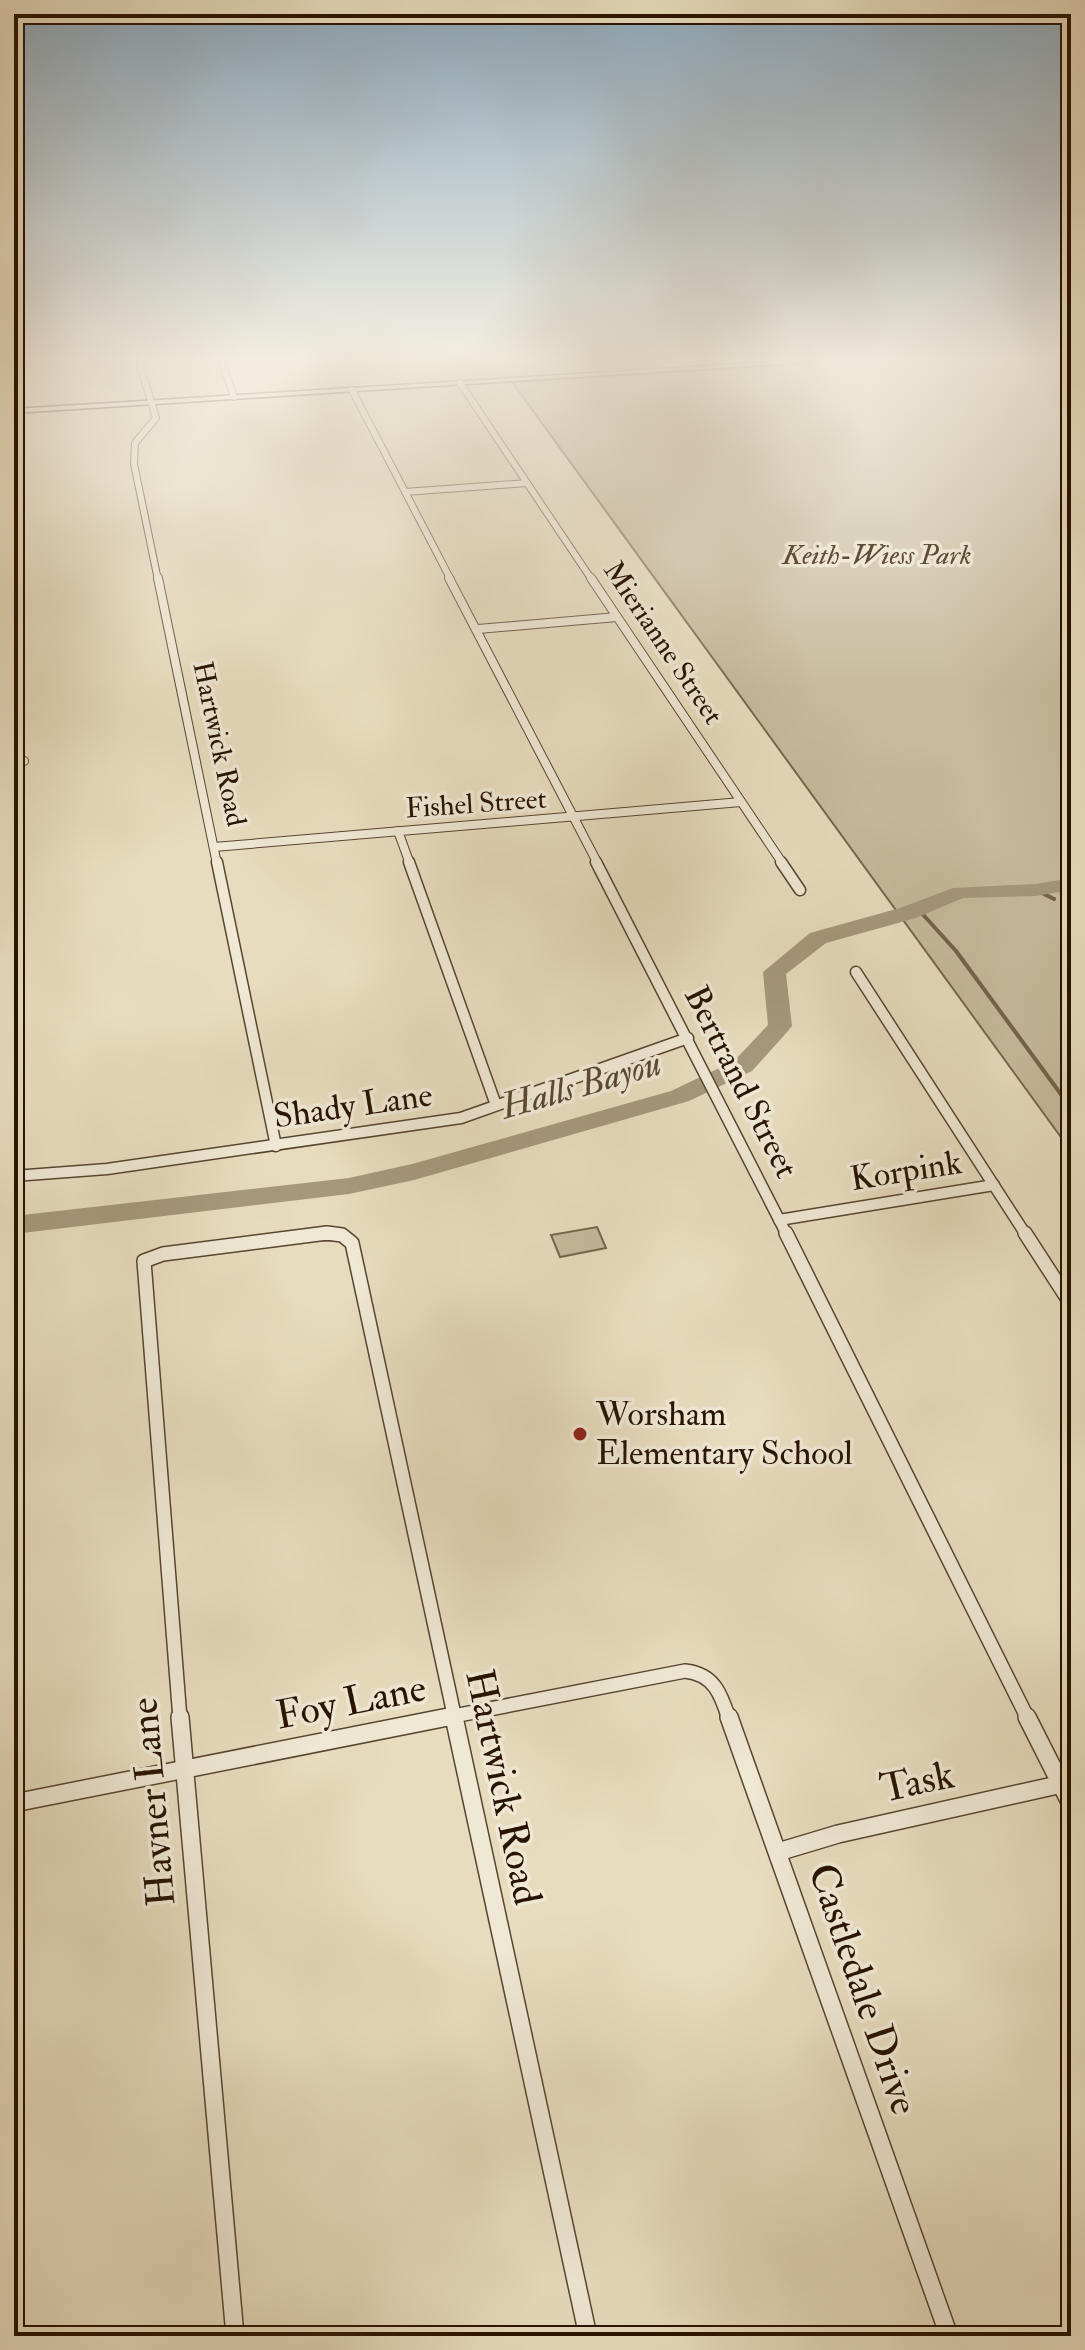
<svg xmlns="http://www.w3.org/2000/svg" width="1085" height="2350" font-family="'IM FELL Double Pica',serif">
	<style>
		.green { fill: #c7ba9e; stroke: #78664f; stroke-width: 2 }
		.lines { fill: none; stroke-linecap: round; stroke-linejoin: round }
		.stream { stroke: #74634b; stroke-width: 4 }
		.river { fill: #a6987d; fill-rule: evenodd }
		.minor-far4-casing { stroke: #584530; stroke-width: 8 }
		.minor-far3-casing { stroke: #584530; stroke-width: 10 }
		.minor-far2-casing { stroke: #584530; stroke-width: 13 }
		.minor-far1-casing { stroke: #584530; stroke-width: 16 }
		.minor-casing { stroke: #584530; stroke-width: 20 }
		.secondary-casing { stroke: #281300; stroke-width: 3 }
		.minor-far4 { stroke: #efe8d5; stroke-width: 6 }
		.minor-far3 { stroke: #efe8d5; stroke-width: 8 }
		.minor-far2 { stroke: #efe8d5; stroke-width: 10 }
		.minor-far1 { stroke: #efe8d5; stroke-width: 13 }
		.minor { stroke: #efe8d5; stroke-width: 17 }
		.secondary { fill: #efe8d5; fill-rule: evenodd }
		.poi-dot { fill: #8f2418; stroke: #efe8d5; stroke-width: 3 }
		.labels { text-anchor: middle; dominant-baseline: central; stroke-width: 7; stroke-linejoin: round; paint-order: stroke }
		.far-park-label { font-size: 28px; font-style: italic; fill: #604d37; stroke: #efe8d5 }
		.far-street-label { font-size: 28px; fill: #281300; stroke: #efe8d5 }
		.street-label { font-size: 34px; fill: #281300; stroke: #efe8d5 }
		.poi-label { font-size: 34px; fill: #281300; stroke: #efe8d5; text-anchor: start }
		.water-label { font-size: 36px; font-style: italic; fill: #5a4832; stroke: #efe8d5 }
		.near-street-label { font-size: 40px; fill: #281300; stroke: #efe8d5 }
	</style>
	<rect width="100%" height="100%" fill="#e7dcbe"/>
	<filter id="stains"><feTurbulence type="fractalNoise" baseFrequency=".0025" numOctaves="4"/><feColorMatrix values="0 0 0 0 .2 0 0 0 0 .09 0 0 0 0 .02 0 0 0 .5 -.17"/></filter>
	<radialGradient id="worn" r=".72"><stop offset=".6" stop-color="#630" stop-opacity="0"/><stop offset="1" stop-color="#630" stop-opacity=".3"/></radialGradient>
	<!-- green -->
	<g class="green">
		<polygon points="836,362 1071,362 1071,1151 512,382"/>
		<polygon points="597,1227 606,1248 560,1257 551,1235"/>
	</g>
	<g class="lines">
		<!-- stream -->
		<g class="stream">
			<polyline points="1036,890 1054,899"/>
			<polyline points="918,909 956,951 1071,1108"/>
		</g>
		<!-- river -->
		<polygon class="river" points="1071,878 1071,890 1036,896 963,898 916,918 826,943 786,974 792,1026 788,1031 752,1071 689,1101 414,1180 349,1194 14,1234 14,1216 349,1178 412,1164 671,1091 734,1061 768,1025 763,972 810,933 900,908 953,888 1036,884"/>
		<!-- minor-far4 casing -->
		<g class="minor-far4-casing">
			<g id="minor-far4">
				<polyline points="139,362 156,418 135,443 134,464 158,580"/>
				<polyline points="222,362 234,397"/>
				<polyline points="460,383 592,580"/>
				<polyline points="352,390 451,580"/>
				<polyline points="405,492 527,483"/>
			</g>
		</g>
		<!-- minor-far3 casing -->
		<g class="minor-far3-casing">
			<g id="minor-far3">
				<polyline points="158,578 217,864"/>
				<polyline points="449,578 598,864"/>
				<polyline points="591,578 783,864"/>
				<polyline points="478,629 617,617"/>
				<polyline points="14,762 24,761"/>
				<polyline points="398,831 410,864"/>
				<polyline points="214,847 741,802"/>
			</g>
		</g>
		<!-- minor-far2 casing -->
		<g class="minor-far2-casing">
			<g id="minor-far2">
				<polyline points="217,862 276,1146"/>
				<polyline points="409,862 496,1105"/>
				<polyline points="596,862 787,1235"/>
				<polyline points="781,862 800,890"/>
				<polyline points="856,972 1026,1235"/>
				<polyline points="14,1176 107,1169 461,1118 688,1038"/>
				<polyline points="779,1220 994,1185"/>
				<polyline points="315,1235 339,1235"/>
			</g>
		</g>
		<!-- minor-far1 casing -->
		<g class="minor-far1-casing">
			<g id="minor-far1">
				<polyline points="786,1233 1028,1719"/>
				<polyline points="1025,1233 1071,1304"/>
				<polyline points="180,1719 144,1261 163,1254 327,1233 342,1235 352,1243 455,1719"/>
				<path d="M 438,1719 L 685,1671 C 714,1674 721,1694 729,1719"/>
			</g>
		</g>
		<!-- minor casing -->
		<g class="minor-casing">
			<g id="minor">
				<polyline points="180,1717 235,2336"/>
				<polyline points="454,1717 588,2336"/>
				<polyline points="729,1717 949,2336"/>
				<polyline points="1027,1717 1071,1804"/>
				<polyline points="14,1803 448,1717"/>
				<polyline points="778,1852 838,1834 1071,1782"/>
			</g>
		</g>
		<!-- secondary casing -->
		<g class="secondary-casing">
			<polygon id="secondary" points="771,362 810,362 14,413 14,409"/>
		</g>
		<!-- minor-far4 -->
		<use href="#minor-far4" class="minor-far4"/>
		<!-- minor-far3 -->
		<use href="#minor-far3" class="minor-far3"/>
		<!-- minor-far2 -->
		<use href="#minor-far2" class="minor-far2"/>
		<!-- minor-far1 -->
		<use href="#minor-far1" class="minor-far1"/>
		<!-- minor -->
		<use href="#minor" class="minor"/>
		<!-- secondary -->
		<use href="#secondary" class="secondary"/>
	</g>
	<!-- sky -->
	<linearGradient id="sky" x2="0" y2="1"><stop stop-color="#8da9bd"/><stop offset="0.52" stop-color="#f4efe2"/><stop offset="1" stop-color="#f4efe2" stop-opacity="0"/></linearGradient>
	<rect width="1085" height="691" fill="url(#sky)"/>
	<!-- markers -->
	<circle class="poi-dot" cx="580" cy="1434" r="8"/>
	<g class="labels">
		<!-- far-park labels -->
		<g class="far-park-label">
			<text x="877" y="555">Keith-Wiess Park</text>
		</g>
		<!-- far-street labels -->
		<g class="far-street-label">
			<text transform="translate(663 643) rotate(56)">Mierianne Street</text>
			<text transform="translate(219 744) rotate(78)">Hartwick Road</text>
			<text transform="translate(476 804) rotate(-4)">Fishel Street</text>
		</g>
		<!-- street labels -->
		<g class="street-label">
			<text transform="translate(741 1082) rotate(63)">Bertrand Street</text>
			<text transform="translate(353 1106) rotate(-8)">Shady Lane</text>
			<text transform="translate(906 1171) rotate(-9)">Korpink</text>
		</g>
		<!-- poi labels -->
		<g class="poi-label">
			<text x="596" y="1414">Worsham<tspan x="596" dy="39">Elementary School</tspan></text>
		</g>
		<!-- water labels -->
		<g class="water-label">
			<text transform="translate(581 1085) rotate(-16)">Halls Bayou</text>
		</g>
		<!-- near-street labels -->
		<g class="near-street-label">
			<text transform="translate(351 1702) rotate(-11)">Foy Lane</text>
			<text transform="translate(917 1782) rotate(-12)">Task</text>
			<text transform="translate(503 1787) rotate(78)">Hartwick Road</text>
			<text transform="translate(153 1802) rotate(-95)">Havner Lane</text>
			<text transform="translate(863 1989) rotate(71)">Castledale Drive</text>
		</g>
	</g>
	<!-- margin -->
	<rect width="1085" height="2350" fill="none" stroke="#e7dcbe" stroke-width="48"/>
	<rect x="16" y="16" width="1053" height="2318" fill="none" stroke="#281300" stroke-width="4"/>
	<rect x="24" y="24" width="1037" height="2302" fill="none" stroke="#281300" stroke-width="2"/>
	<rect width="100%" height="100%" filter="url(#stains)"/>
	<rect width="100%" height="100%" fill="url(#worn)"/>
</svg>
